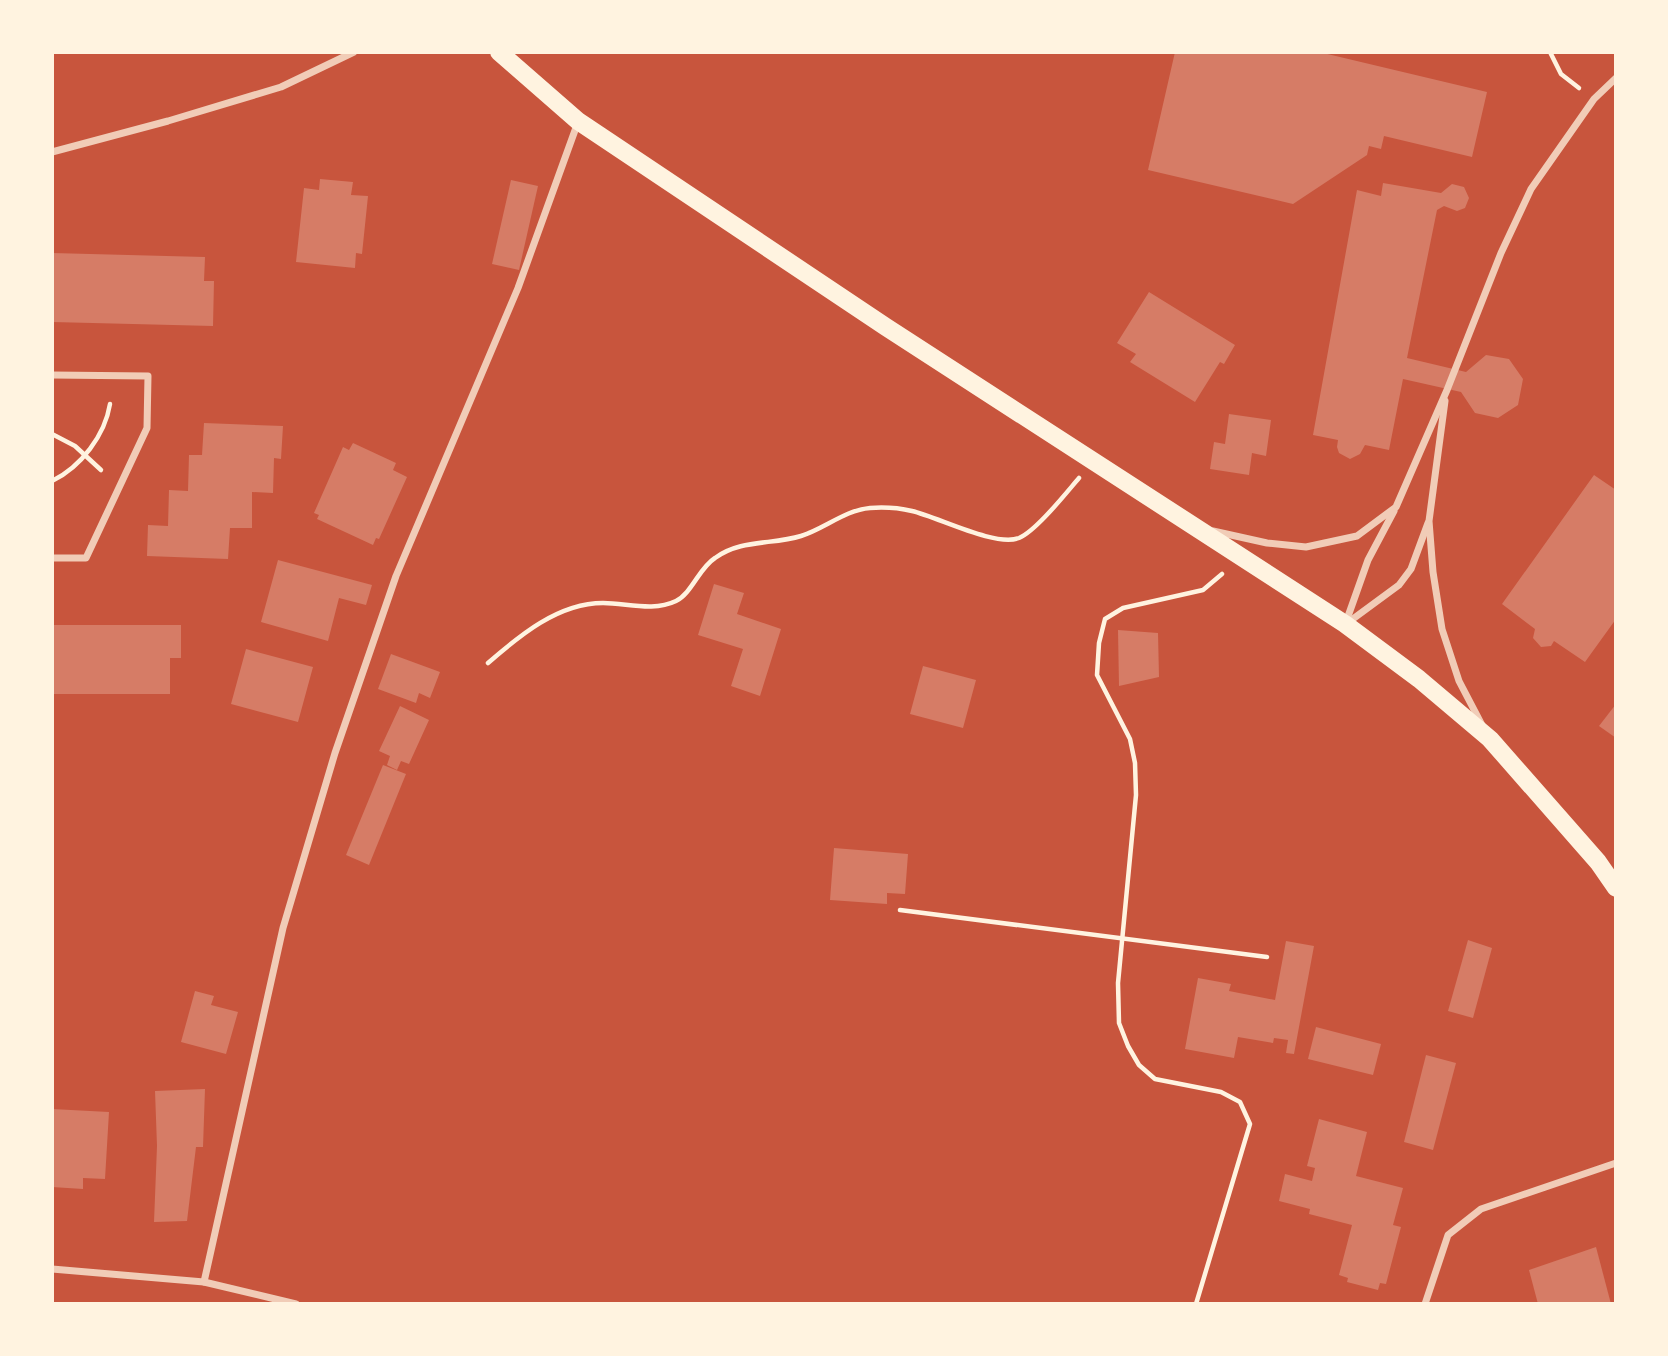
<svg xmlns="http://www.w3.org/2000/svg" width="1668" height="1356" font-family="Manrope,sans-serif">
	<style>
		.building { fill: #d67c66 }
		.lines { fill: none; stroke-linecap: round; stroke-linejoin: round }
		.path { stroke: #fff3e0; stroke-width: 4.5 }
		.minor { stroke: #f1ccb7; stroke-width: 7 }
		.primary { stroke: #fff3e0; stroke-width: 18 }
	</style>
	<rect width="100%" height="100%" fill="#c8553d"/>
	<!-- building -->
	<g class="building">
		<polygon points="1175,52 1319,52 1487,92 1472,157 1384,136 1381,149 1369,146 1367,155 1293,204 1148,170"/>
		<polygon points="320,179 353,182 351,195 368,196 362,254 356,253 355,268 296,262 304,188 319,190"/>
		<polygon points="511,180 538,186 519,270 492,264"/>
		<polygon points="1383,183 1441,193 1452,184 1464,187 1469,198 1465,208 1457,211 1444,206 1437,210 1407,358 1466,372 1486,355 1509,359 1523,379 1518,405 1498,418 1475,413 1461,392 1403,379 1389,450 1365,445 1360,454 1350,459 1339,453 1337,447 1338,440 1313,435 1357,190 1381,196"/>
		<polygon points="52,253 205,257 204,281 214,281 213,326 52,322"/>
		<polygon points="1149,292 1235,345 1224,364 1220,362 1195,402 1130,362 1136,354 1117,343"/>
		<polygon points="1229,414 1271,420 1266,456 1252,453 1249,475 1210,469 1214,442 1225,444"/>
		<polygon points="204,423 283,426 281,459 274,458 273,493 252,492 252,528 230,528 228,559 147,556 148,525 168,526 169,490 188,491 189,455 202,455"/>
		<polygon points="353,443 396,463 393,470 407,477 379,539 376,538 373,545 317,519 319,515 314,513 343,447 349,450"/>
		<polygon points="1594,475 1616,490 1616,619 1585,662 1554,641 1551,646 1541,647 1533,638 1535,629 1502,604"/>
		<polygon points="278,560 372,585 366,605 339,598 328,641 261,622"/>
		<polygon points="714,584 744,593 737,614 781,629 760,696 731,686 743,649 698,635"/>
		<polygon points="52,625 181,625 181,658 170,658 170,694 52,694"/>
		<polygon points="1118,630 1158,633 1159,677 1119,686"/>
		<polygon points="246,649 313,667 298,722 231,704"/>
		<polygon points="391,654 440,672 430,698 419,693 416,703 378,689"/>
		<polygon points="923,666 976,680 963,728 910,714"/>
		<polygon points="1616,704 1616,738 1599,726"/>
		<polygon points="400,706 429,720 409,764 401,761 397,770 387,765 390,756 379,751"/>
		<polygon points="383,765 406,774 369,865 346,855"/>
		<polygon points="834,848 908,854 905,894 887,893 887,904 830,900"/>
		<polygon points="1468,940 1492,948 1473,1018 1448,1011"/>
		<polygon points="1286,941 1314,946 1294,1054 1286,1053 1288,1040 1274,1038 1273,1043 1238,1037 1234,1058 1185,1049 1198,978 1231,984 1229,991 1275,1000"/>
		<polygon points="195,991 214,996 211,1005 238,1012 226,1054 181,1042"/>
		<polygon points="1316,1027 1381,1044 1373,1075 1308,1059"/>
		<polygon points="1426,1055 1456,1063 1433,1150 1404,1142"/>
		<polygon points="205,1089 203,1147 196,1147 187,1221 154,1222 157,1146 155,1091"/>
		<polygon points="52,1109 109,1112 105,1179 83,1178 83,1189 52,1187"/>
		<polygon points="1319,1119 1367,1132 1356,1176 1403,1188 1393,1225 1401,1227 1386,1284 1380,1283 1378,1290 1347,1282 1348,1278 1339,1275 1352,1225 1309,1214 1310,1209 1279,1201 1285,1174 1312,1181 1315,1168 1307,1166"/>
		<polygon points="1596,1247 1611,1304 1538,1304 1529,1270"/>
	</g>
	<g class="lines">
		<!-- path -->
		<g class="path">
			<polyline points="1550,52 1561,74 1579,88"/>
			<polyline points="52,434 75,446 101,470"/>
			<path d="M 52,481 C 81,467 105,435 110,404"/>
			<path d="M 488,663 C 519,636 558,603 603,603 C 627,603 653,612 676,601 C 692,593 699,568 715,558 C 741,539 772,545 801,536 C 824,529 845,510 870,508 C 883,507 899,508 912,511 C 938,517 995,547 1019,538 C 1036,531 1066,493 1079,478"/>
			<polyline points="900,910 1267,957"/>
			<polyline points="1196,1304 1250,1124 1240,1102 1221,1092 1155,1079 1139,1065 1128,1046 1119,1023 1118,983 1136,795 1135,763 1130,739 1097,675 1099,643 1105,619 1123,608 1203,590 1222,574"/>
		</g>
		<!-- minor -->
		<g class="minor">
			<polyline points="52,152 168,121 281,87 354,52"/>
			<polyline points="52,375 148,376 147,428 86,558 52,558"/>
			<polyline points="1445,401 1429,521 1433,572 1442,629 1459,681 1482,725"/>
			<polyline points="1213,531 1267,543 1306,547 1357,536 1396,507 1447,390 1501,253 1531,189 1594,99 1616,78"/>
			<polyline points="1346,622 1368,560 1394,511"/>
			<polyline points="1346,624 1399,585 1411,569 1428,523"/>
			<polyline points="52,1269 204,1282 296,1304"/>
			<polyline points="204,1282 283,928 335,753 396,576 518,288 578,122"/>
			<polyline points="1425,1304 1448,1235 1481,1209 1616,1163"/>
		</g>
		<!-- primary -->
		<polyline class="primary" points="499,52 578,121 886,327 1345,624 1419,679 1490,739 1598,862 1616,888"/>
	</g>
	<!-- border -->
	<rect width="1668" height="1356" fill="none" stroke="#fff3e0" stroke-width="108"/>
</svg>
